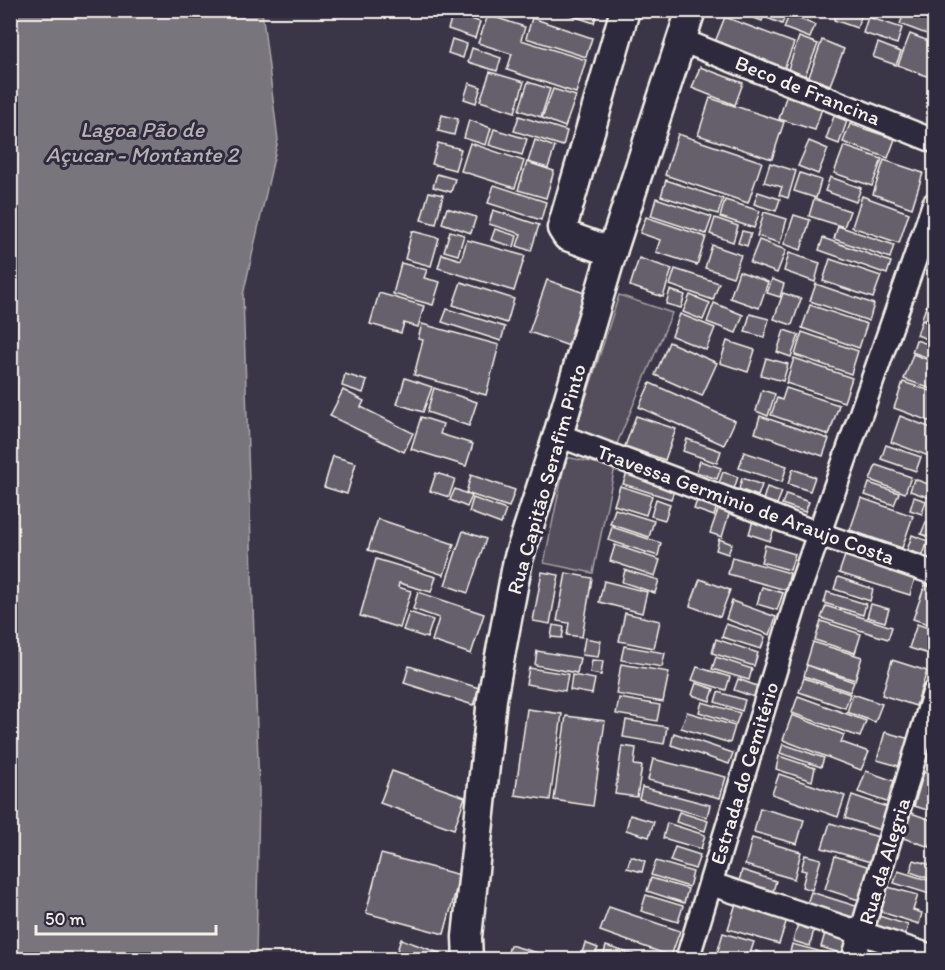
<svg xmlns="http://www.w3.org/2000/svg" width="945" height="970" font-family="Itim,sans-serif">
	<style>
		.green { fill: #534e5c; stroke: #a4a0a2; stroke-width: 1.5 }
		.water { fill: #78747b; stroke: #aaa6a7; stroke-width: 1.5 }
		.building { fill: #65616c; stroke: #f4f1e8; stroke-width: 1.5 }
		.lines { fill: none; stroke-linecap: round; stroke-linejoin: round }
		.minor-casing { stroke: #f4f1e8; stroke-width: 27 }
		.tertiary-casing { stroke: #f4f1e8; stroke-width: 33 }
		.minor { stroke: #2f2a3d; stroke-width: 22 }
		.tertiary { stroke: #2f2a3d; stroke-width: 28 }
		.labels { text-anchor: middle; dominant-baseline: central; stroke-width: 6; stroke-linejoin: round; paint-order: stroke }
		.street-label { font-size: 21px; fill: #f4f1e8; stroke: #2f2a3d }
		.water-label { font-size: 22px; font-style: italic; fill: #b6b2b2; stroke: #2f2a3d }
	</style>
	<rect width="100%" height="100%" fill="#3b3647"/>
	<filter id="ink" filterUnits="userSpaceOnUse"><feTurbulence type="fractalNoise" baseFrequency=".0167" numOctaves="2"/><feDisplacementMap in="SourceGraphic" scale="12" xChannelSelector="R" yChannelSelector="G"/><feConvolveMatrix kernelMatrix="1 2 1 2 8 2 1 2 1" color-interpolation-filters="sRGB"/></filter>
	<g filter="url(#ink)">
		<!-- green -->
		<g class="green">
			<polygon points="619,295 672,313 616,446 575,432"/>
			<polygon points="566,457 615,467 593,573 544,563"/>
		</g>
		<!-- water -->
		<polygon class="water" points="10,11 262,11 278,140 243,295 259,792 256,959 11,959"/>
		<!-- building -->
		<g class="building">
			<polygon points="555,10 598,10 594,23"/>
			<polygon points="733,10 766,10 762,21"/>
			<polygon points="769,10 786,14 782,24 767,18"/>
			<polygon points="837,10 863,10 857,28 834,20"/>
			<polygon points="905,10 923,10 934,15 934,37 900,24"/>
			<polygon points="453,13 480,22 475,38 448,29"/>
			<polygon points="488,15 525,27 521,40 586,60 576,93 507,70 512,54 478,43"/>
			<polygon points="789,15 815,25 810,38 784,28"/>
			<polygon points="725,17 794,43 784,69 715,42"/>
			<polygon points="868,17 902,28 897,44 863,33"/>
			<polygon points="532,18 592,38 586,57 526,38"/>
			<polygon points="910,34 934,43 934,79 898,65"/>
			<polygon points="799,37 818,44 805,76 788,69"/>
			<polygon points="452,39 467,44 463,58 448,53"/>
			<polygon points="822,40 844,49 830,85 809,77"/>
			<polygon points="878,43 901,52 896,65 873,57"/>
			<polygon points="472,48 501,58 497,71 468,62"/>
			<polygon points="700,67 743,83 735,105 692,88"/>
			<polygon points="490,72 524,82 515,112 480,101"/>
			<polygon points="528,82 550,89 541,117 519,110"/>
			<polygon points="469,83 481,87 476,103 464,99"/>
			<polygon points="553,89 576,96 565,127 542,118"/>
			<polygon points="786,97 822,108 815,130 779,119"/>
			<polygon points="710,98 784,122 772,159 698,135"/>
			<polygon points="442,115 458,119 454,135 438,131"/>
			<polygon points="519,116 567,131 563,146 514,131"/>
			<polygon points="834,116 847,121 839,144 826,139"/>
			<polygon points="469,120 491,128 486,145 464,138"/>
			<polygon points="850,124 895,139 888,158 843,142"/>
			<polygon points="494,129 527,139 522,155 489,145"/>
			<polygon points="678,134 762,162 748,203 665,175"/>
			<polygon points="535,140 555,147 548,168 528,162"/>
			<polygon points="809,141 828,149 818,174 798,166"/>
			<polygon points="438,143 461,149 455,170 432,164"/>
			<polygon points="470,143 524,161 515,188 461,171"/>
			<polygon points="844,146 882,159 872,186 834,173"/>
			<polygon points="884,160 923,173 912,208 873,194"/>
			<polygon points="527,162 554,171 546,198 518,190"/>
			<polygon points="770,163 796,171 788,198 779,195 782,187 764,182"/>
			<polygon points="800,173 821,180 816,198 794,191"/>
			<polygon points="437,174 455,179 451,192 433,187"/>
			<polygon points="830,177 861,188 856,202 825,191"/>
			<polygon points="666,180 723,199 718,214 661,196"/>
			<polygon points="494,185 546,202 541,220 488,203"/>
			<polygon points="429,192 443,195 436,224 421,220"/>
			<polygon points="758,192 780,199 776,211 754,204"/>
			<polygon points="862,196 909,213 899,243 852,227"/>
			<polygon points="656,198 712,217 706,234 651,216"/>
			<polygon points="814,199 850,211 844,227 809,216"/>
			<polygon points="725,200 760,211 754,228 720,217"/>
			<polygon points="447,208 476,217 471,233 442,223"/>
			<polygon points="493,210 539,225 531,251 517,246 521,234 489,224"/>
			<polygon points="764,212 787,219 780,243 757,236"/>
			<polygon points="794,215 810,220 801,250 784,244"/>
			<polygon points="646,217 706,237 697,265 656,252 660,240 640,233"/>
			<polygon points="715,218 738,226 733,242 710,234"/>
			<polygon points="838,226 894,245 890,258 834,239"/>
			<polygon points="495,229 517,236 514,247 491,240"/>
			<polygon points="412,231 439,238 431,266 405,259"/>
			<polygon points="450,231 464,235 458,255 444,251"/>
			<polygon points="742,231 751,233 747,246 738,243"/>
			<polygon points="823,238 891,262 887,274 819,250"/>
			<polygon points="467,240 525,256 514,291 438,268 442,254 461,260"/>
			<polygon points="759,240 786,250 777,273 750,263"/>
			<polygon points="712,245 741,255 733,277 705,268"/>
			<polygon points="789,253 820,263 815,282 784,271"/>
			<polygon points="639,258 672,269 663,297 630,286"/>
			<polygon points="830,259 881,276 873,298 823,281"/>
			<polygon points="401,263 427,270 424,278 440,282 433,305 393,294"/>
			<polygon points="675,269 719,283 713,300 670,285"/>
			<polygon points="739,271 768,282 759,308 730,298"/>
			<polygon points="772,279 784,284 780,297 767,293"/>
			<polygon points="547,280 596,297 578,349 529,332"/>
			<polygon points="461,282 514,299 507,323 453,305"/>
			<polygon points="816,284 874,304 869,321 810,301"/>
			<polygon points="670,290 685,295 681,308 666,304"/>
			<polygon points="379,293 424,306 418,327 404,323 401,333 370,324"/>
			<polygon points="783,293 801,299 792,325 774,319"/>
			<polygon points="690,295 710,303 703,320 683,312"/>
			<polygon points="929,299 934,301 934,323 922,318"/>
			<polygon points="714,303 743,315 736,333 707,322"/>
			<polygon points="810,305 867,324 859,348 802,328"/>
			<polygon points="447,309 505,327 501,341 442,322"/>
			<polygon points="680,314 715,328 706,350 672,336"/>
			<polygon points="750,314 769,319 764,337 745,332"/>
			<polygon points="922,320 934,325 934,342 917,335"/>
			<polygon points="422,324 499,345 486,395 414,375 423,340 418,339"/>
			<polygon points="784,330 799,335 791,357 777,352"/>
			<polygon points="802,332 858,351 851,374 795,355"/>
			<polygon points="916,340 934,346 934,360 912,352"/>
			<polygon points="727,341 755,350 748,372 720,363"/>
			<polygon points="669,342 717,363 702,396 655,375"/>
			<polygon points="913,354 934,362 934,390 904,379"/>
			<polygon points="766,358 788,364 783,381 761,375"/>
			<polygon points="794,358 852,378 844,402 786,383"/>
			<polygon points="345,374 367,381 363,393 342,386"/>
			<polygon points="405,378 432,387 423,412 397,404"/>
			<polygon points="903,382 934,392 934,423 894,408"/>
			<polygon points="650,383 735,421 724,445 639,407"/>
			<polygon points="434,388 477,402 469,426 427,412"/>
			<polygon points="786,388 839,405 829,435 771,415 777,398 782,400"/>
			<polygon points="343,390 364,401 361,407 413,433 404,452 330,416"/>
			<polygon points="762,390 775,394 768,416 756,411"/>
			<polygon points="636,416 676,429 665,460 625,446"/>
			<polygon points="760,416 829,439 823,456 755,433"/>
			<polygon points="900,416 934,429 934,458 891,442"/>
			<polygon points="421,417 443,424 440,434 473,444 466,466 411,449"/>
			<polygon points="687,439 721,451 717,463 683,451"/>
			<polygon points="886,445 921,457 916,471 881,459"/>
			<polygon points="744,452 787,466 782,482 739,468"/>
			<polygon points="333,456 356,463 347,494 324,487"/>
			<polygon points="700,461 721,468 717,479 696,472"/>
			<polygon points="876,465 911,477 905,493 870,480"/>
			<polygon points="793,469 815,477 810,491 788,484"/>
			<polygon points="628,470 676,485 671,499 623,484"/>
			<polygon points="723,472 738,477 734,489 719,483"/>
			<polygon points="436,473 455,479 449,497 430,491"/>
			<polygon points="471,475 515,490 509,507 466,493"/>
			<polygon points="742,478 762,485 758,496 739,489"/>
			<polygon points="914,479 934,486 933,499 910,491"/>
			<polygon points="869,483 899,493 894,505 865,495"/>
			<polygon points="620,486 652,496 646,515 614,505"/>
			<polygon points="767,487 782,492 777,504 763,500"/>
			<polygon points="455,489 472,496 467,507 450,500"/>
			<polygon points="786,494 809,502 805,512 782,504"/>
			<polygon points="699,495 718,502 714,516 694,509"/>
			<polygon points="914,497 926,501 922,514 910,510"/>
			<polygon points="473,498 506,510 501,524 469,512"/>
			<polygon points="861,498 913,516 902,548 850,530"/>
			<polygon points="656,499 670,504 665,520 651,516"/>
			<polygon points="719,507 730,511 722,537 710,533"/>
			<polygon points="615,509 654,521 649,537 610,524"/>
			<polygon points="754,517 776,524 770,541 749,534"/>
			<polygon points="378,519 454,544 444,575 368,550"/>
			<polygon points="926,522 934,525 933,538 921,534"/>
			<polygon points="612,527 661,543 658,556 608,540"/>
			<polygon points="463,531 486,539 468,593 445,585"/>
			<polygon points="912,535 928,541 923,555 907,550"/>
			<polygon points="719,539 732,544 728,554 716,550"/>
			<polygon points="615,545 660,560 655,576 610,561"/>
			<polygon points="765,545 795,554 790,570 761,562"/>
			<polygon points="846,553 916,574 910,595 839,573"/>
			<polygon points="732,557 790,573 786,590 728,574"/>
			<polygon points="376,559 436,577 431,592 399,583 398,587 411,591 400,628 360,616"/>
			<polygon points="625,570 659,580 655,593 622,582"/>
			<polygon points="542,572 559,575 550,624 533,621"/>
			<polygon points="566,573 592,578 582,637 567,635 569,623 557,621"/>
			<polygon points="838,577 873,589 870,601 834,589"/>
			<polygon points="700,579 730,590 720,617 690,606"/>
			<polygon points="604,581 647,592 642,613 599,602"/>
			<polygon points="925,585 934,588 934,626 913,619"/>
			<polygon points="762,587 783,593 777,610 757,604"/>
			<polygon points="418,592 484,614 471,654 432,641 439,618 413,609"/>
			<polygon points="827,592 866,604 863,615 824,603"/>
			<polygon points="732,601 776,617 770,635 726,619"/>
			<polygon points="871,604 889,609 885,622 867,617"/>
			<polygon points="826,606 892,627 888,639 821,618"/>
			<polygon points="409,612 433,620 427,638 403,630"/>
			<polygon points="625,613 660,621 654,648 619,641"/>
			<polygon points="821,621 861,634 855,653 815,640"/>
			<polygon points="726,624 765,637 761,649 722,637"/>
			<polygon points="917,624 934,630 934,637 929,654 909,648"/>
			<polygon points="553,625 564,627 562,638 551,637"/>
			<polygon points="585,638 601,641 598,657 582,655"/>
			<polygon points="716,639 758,653 754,666 712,653"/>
			<polygon points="813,642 862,657 855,680 806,665"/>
			<polygon points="624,646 665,653 662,667 621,660"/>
			<polygon points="537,651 580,658 577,673 535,665"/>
			<polygon points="716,657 752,669 749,680 712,669"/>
			<polygon points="592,660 603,661 601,675 590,673"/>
			<polygon points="892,660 927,671 916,706 882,695"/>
			<polygon points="621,664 669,672 663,702 616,694"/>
			<polygon points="807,665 854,682 850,692 804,676"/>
			<polygon points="409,666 479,688 473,705 404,683"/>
			<polygon points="697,667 730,677 726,690 692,680"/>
			<polygon points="529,668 568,674 565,691 526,684"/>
			<polygon points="572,675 595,679 592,694 570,690"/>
			<polygon points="804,678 850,694 845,708 799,692"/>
			<polygon points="738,679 757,686 754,697 734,690"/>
			<polygon points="696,683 714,689 710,701 692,695"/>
			<polygon points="718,692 745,700 742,711 715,702"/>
			<polygon points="853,694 882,704 875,722 847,712"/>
			<polygon points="798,696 866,721 860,737 792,713"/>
			<polygon points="619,698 660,705 657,721 616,714"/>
			<polygon points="702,702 740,713 736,724 699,712"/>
			<polygon points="527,709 562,714 550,800 515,795"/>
			<polygon points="687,712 735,726 730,743 681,728"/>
			<polygon points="792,715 844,735 841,742 869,752 861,770 783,740"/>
			<polygon points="566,716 605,721 593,806 554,800"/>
			<polygon points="626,720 667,727 664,744 623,737"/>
			<polygon points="885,732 917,741 909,769 877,760"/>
			<polygon points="674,733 733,753 729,764 671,745"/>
			<polygon points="783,744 824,758 821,767 780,753"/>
			<polygon points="622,746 636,748 634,765 642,766 637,797 615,794"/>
			<polygon points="779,756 815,768 812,781 776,769"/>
			<polygon points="653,759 726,777 720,798 648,780"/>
			<polygon points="392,771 465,797 454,829 380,803"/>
			<polygon points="866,771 905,785 898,806 858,792"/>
			<polygon points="924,772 934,776 934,812 914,806"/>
			<polygon points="779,774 845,796 838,817 772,794"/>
			<polygon points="642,787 710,805 707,817 639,799"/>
			<polygon points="852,795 896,810 888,833 845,818"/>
			<polygon points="760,808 804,820 797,844 754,832"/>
			<polygon points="679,812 708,821 705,831 676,822"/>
			<polygon points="911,813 934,821 934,833 930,847 903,838"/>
			<polygon points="630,815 654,822 649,837 626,830"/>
			<polygon points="667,823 705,835 701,849 663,838"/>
			<polygon points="830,823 882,838 874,863 822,848"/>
			<polygon points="752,838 801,852 794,879 745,865"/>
			<polygon points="675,847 700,855 695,869 670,861"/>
			<polygon points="381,854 460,875 444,934 366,913"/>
			<polygon points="805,855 821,859 812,890 802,887 806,871 801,870"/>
			<polygon points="631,856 645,861 642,872 627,868"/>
			<polygon points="835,856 873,868 862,901 825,889"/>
			<polygon points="914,860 934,866 934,880 910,872"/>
			<polygon points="656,861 693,872 689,887 651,875"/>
			<polygon points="742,870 776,881 772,895 738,885"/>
			<polygon points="898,871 934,882 933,895 894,883"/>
			<polygon points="651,878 688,889 684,903 647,891"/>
			<polygon points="888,887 918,895 913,910 922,913 919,924 881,912"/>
			<polygon points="811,892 862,908 856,925 805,909"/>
			<polygon points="646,895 683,906 678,922 641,911"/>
			<polygon points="738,897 789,913 779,944 728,929"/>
			<polygon points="609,907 680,931 671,956 600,931"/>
			<polygon points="879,916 908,925 904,940 875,931"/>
			<polygon points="799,921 815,925 810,946 793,941"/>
			<polygon points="723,933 754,942 748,960 725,960 716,957"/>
			<polygon points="825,933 847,940 843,954 821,947"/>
			<polygon points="401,939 458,960 394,960"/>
			<polygon points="585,943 598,948 594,957 582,953"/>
			<polygon points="792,944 841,957 841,960 788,960"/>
			<polygon points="510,945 545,955 565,960 506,960"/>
			<polygon points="606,946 651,960 602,960"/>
			<polygon points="870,949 895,956 894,960 867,960"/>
			<polygon points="756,951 778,959 778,960 753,960"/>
		</g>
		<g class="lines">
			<!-- minor casing -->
			<g class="minor-casing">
				<g id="minor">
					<polyline points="681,40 934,141"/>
					<polyline points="558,435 819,534 934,573"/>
					<polyline points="711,884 934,957"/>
					<polyline points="687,960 801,585 934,204"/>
					<polyline points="853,960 934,693"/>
				</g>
			</g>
			<!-- tertiary casing -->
			<g class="tertiary-casing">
				<g id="tertiary">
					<polyline points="612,252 567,236 562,228 625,10"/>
					<polyline points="468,960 467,937 492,699 518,560 558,435 612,252 691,10"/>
				</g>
			</g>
			<!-- minor -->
			<use href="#minor" class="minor"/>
			<!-- tertiary -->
			<use href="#tertiary" class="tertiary"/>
		</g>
	</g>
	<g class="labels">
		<!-- street labels -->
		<g class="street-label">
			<text transform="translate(808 90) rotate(22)">Beco de Francina</text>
			<text transform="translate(546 479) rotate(-74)">Rua Capitão Serafim Pinto</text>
			<text transform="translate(746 504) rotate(20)">Travessa Germinio de Araujo Costa</text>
			<text transform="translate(744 773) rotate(-73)">Estrada do Cemitério</text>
			<text transform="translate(884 861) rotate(-73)">Rua da Alegria</text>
		</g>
		<!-- water labels -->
		<g class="water-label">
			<text x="142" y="129">Lagoa Pão de<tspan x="142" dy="25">Açucar - Montante 2</tspan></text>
		</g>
	</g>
	<!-- margin -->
	<rect width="945" height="970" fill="none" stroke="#2f2a3d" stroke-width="36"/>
	<rect x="18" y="18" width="909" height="934" fill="none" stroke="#f4f1e8" stroke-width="2" filter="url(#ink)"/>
	<!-- scale -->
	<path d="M36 925v9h180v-9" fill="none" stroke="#f4f1e8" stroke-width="3"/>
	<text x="45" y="925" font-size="18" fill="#f4f1e8" stroke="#2f2a3d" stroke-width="4.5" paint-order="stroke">50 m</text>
</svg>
